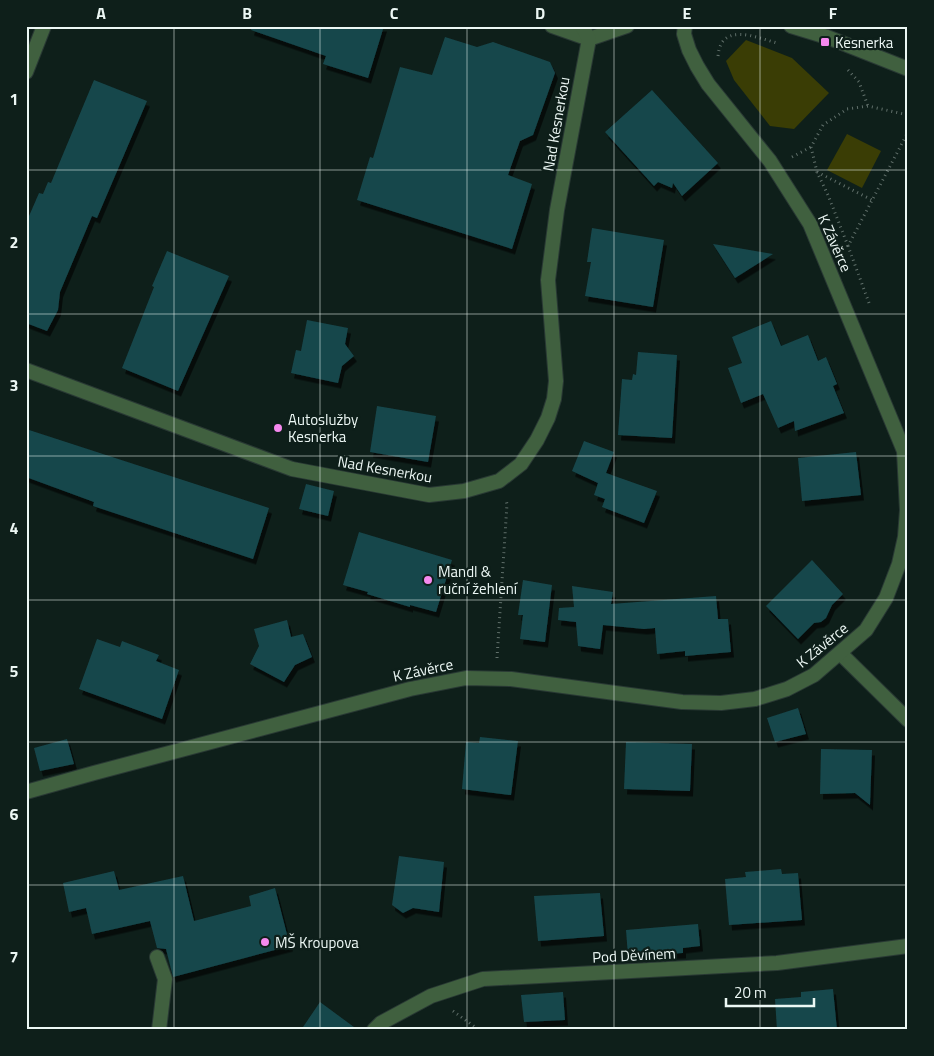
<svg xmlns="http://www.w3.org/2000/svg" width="934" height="1056" font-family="'Titillium Web',sans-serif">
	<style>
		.green { fill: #3a3d05 }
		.building { fill: #17464b; filter: url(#shadow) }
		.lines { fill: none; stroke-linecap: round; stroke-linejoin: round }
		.service-casing { stroke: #293934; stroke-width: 16 }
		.minor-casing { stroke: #293934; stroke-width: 16 }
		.path { stroke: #61706b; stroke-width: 3; stroke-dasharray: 1 4; stroke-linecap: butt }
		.service { stroke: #40603f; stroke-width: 14 }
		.minor { stroke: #40603f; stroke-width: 14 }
		.grid { fill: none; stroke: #ecf7f4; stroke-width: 1; stroke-opacity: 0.55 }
		.poi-dot { fill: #f589ee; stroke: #0e1f1a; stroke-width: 2 }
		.labels { text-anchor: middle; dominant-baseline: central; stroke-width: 4.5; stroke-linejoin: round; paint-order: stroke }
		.poi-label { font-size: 15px; fill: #ecf7f4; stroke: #0e1f1a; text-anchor: start }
		.street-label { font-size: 15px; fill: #ecf7f4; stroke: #0e1f1a }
		.neatline { fill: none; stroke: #ecf7f4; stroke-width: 2 }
		.grid-label { font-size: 16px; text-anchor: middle; font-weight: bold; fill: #ecf7f4 }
	</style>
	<defs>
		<filter id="shadow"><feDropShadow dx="3" dy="5.5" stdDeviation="0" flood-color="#0009"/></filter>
	</defs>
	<rect width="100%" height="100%" fill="#0e1f1a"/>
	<!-- green -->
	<g class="green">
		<polygon points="746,40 792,58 829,93 794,129 770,126 734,80 726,61"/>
		<polygon points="847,134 881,151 862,188 827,170"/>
	</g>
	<!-- building -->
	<g class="building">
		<polygon points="252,26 384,26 368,78 323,64 326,56 251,30"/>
		<polygon points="445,37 477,47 493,42 550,62 555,73 533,135 520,141 508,175 532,184 512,249 357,200 370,157 373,158 400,67 432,75"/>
		<polygon points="94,80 147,101 97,218 92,216 60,292 58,310 47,331 26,323 26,223 39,193 43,194 48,182 51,183"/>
		<polygon points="652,90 718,163 682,196 673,183 672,188 658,182 654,186 605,132"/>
		<polygon points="592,228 664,240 653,307 585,296 591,262 587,262"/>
		<polygon points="713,244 738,248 773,254 735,278"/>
		<polygon points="167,251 229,276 178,391 122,368 154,287 152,286"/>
		<polygon points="307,320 348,328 345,344 354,356 342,366 338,383 291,373 296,350 301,351"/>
		<polygon points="771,321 781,346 808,335 818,361 826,357 837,384 833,386 844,413 795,431 794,421 778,428 763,394 741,403 728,368 742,363 732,337"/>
		<polygon points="638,352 677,355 672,438 618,435 622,379 632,380 633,374 636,375"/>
		<polygon points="377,406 436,416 428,462 370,452"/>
		<polygon points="26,429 269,508 253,559 93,506 94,502 26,477"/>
		<polygon points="584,441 614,452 606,473 657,491 644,523 602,507 605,499 594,495 598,483 572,471"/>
		<polygon points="856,452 861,495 802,501 798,458"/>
		<polygon points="306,484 334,491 328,516 299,509"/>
		<polygon points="359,532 452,560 436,612 410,605 410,607 367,594 368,592 343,585"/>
		<polygon points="812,560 843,594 832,605 826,618 821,622 814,623 798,639 766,606"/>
		<polygon points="523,580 552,585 545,642 520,639 523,615 518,615"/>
		<polygon points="572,586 613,592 611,604 716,596 718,619 728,619 731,652 685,656 685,651 657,654 655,628 644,629 603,625 600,649 578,646 576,622 558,620 559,608 574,607"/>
		<polygon points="287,620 291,637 303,634 312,657 295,665 284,682 250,664 259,646 254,629"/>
		<polygon points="97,639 120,647 122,641 159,655 156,661 179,670 162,719 79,689"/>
		<polygon points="798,708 806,734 775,742 767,718"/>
		<polygon points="480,737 518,741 511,795 462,789 466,742 479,743"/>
		<polygon points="67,739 74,764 40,771 34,748"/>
		<polygon points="626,742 692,744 690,791 624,789"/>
		<polygon points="821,749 872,750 870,805 855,793 820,794"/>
		<polygon points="399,856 444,862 439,912 413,908 403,913 392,905"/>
		<polygon points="781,869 782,874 798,873 802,920 729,925 725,879 746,877 745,872"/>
		<polygon points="114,871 119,890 183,876 194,921 251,906 249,896 275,888 290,946 173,977 166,949 157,948 150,921 92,934 86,908 69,912 63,883"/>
		<polygon points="600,893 604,936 538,941 534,896"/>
		<polygon points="698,924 700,946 683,948 683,953 628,956 626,930"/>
		<polygon points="833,989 837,1030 777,1030 775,999 801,997 801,992"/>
		<polygon points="563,992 565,1020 524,1022 521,995"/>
		<polygon points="320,1002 358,1030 301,1030"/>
	</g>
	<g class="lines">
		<!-- service casing -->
		<g class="service-casing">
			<g id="service">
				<polyline points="840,653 908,720"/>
				<polyline points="157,957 165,979 159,1030"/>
			</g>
		</g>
		<!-- minor casing -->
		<g class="minor-casing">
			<g id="minor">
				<polyline points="552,26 589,39 627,26"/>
				<polyline points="791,26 827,37 908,69"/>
				<polyline points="26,72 44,26"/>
				<polyline points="26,370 292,469 429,495 464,491 499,481 521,464 537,440 548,418 554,399 556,381 548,280 557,210 589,39 582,26"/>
				<polyline points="26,792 94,773 410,689 466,678 511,679 682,702 721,703 755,699 787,689 814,675 866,630 886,598 899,564 905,537 907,510 904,451 810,224 770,161 708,84 697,66 689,50 684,34 685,26"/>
				<polyline points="374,1030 381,1023 431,996 483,979 777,963 908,946"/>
			</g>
		</g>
		<!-- path -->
		<g class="path">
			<path d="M 718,56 C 721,22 755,37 777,43"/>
			<polyline points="848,70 859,82 868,106"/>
			<polyline points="792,157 811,147"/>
			<polyline points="817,172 872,200"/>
			<polyline points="848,246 828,195 817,172 811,147 823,125 847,109 868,106 908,115"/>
			<polyline points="869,303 848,246 908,132"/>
			<polyline points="497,658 507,504 506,500"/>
			<polyline points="453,1011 479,1030"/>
		</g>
		<!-- service -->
		<use href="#service" class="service"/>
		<!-- minor -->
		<use href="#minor" class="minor"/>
	</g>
	<!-- grid -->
	<path class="grid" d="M 174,26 L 174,1030M 320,26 L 320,1030M 467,26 L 467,1030M 614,26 L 614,1030M 760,26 L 760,1030M 26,170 L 908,170M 26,314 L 908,314M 26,456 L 908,456M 26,600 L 908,600M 26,742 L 908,742M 26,885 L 908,885"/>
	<!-- markers -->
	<g class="poi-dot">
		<rect x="820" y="37" width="10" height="10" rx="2.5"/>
		<circle cx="278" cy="428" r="5"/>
		<circle cx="428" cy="580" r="5"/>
		<circle cx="265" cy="942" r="5"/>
	</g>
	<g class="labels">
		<!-- poi labels -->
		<g class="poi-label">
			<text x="835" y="42">Kesnerka</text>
			<text x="288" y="419">Autoslužby<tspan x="288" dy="17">Kesnerka</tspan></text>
			<text x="438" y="571">Mandl &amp;<tspan x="438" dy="17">ruční žehlení</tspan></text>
			<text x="275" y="942">MŠ Kroupova</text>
		</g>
		<!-- street labels -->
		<g class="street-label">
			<text transform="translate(556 124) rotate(-80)">Nad Kesnerkou</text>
			<text transform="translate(835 243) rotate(66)">K Závěrce</text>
			<text transform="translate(385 469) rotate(10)">Nad Kesnerkou</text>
			<text transform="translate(822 645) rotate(-39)">K Závěrce</text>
			<text transform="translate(423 670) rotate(-12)">K Závěrce</text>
			<text transform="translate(634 955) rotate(-3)">Pod Děvínem</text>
		</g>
	</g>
	<!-- border -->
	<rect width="934" height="1056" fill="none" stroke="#0e1f1a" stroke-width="55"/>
	<!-- scale -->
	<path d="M726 998v8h88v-8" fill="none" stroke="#ecf7f4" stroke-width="2.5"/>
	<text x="734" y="998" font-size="15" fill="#ecf7f4" stroke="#0e1f1a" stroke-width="4" paint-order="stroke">20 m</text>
	<rect x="28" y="28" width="878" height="1000" class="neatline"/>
	<g class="grid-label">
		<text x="101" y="19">A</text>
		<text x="247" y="19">B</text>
		<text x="394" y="19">C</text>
		<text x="540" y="19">D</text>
		<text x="687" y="19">E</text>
		<text x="833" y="19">F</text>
		<text x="14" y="105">1</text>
		<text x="14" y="248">2</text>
		<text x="14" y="391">3</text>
		<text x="14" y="534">4</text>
		<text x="14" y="677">5</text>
		<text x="14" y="820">6</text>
		<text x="14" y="963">7</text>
	</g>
</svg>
